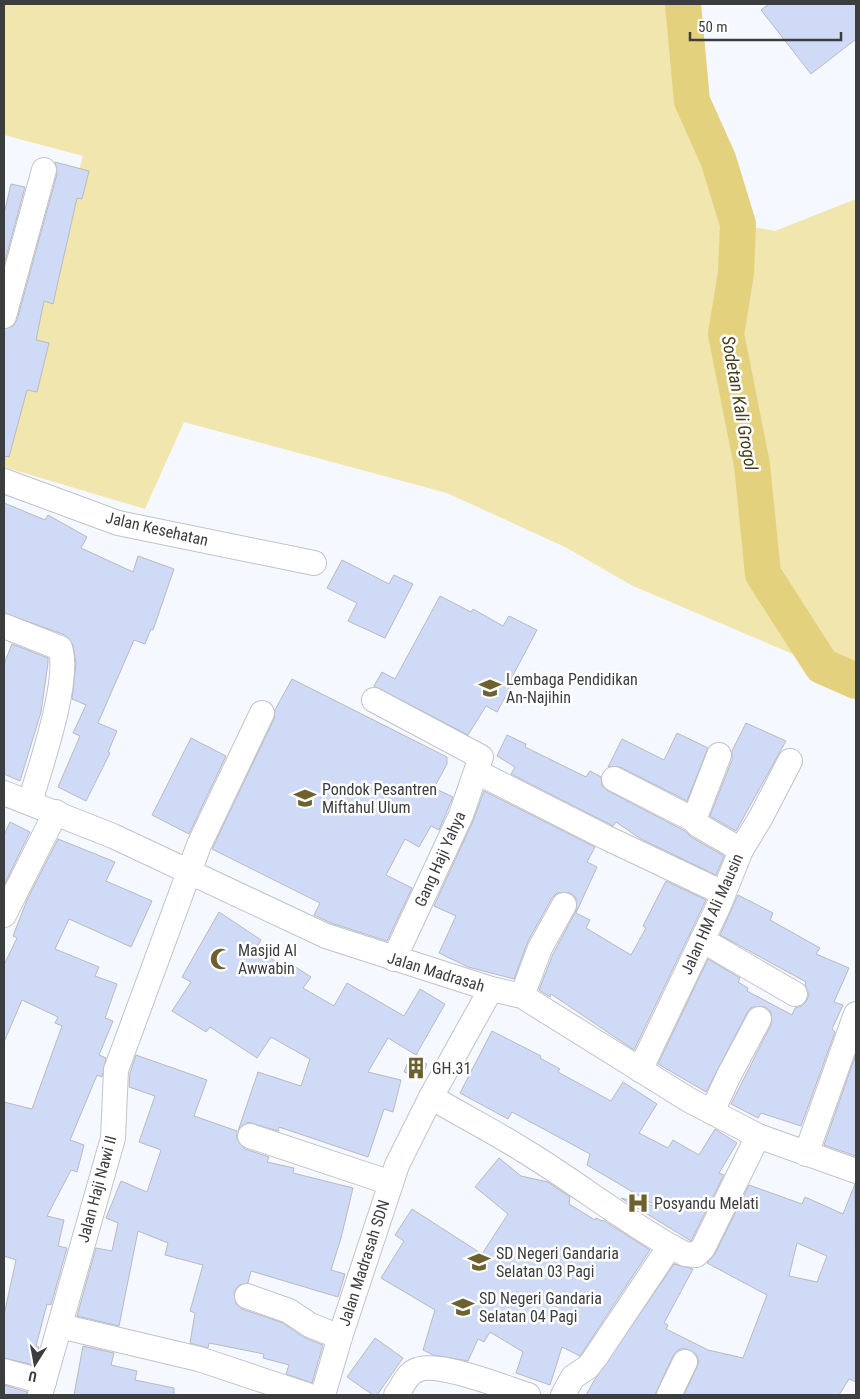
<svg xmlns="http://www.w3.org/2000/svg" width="860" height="1399" font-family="'Roboto Condensed',sans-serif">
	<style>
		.green { fill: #f1e6ae }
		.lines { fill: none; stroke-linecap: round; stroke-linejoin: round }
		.river { stroke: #e3d17e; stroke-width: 36 }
		.building { fill: #cfdaf7; stroke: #b8bac0; fill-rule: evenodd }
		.minor-casing { stroke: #c1c3c9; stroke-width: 26 }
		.minor { stroke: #fff; stroke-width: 24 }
		.labels { text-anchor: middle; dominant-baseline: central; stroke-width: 5; stroke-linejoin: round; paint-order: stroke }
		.street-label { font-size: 16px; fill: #3c3d3f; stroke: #fff }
		.poi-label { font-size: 16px; fill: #3c3d3f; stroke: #fff; text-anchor: start }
		.water-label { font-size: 18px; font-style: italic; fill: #463e1a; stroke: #fff }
	</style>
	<rect width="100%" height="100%" fill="#f5f8fe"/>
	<!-- green -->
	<polygon class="green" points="4,4 683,4 692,101 718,159 738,224 775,231 856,199 856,681 633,586 565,547 447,493 184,422 145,509 4,467 4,441 83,156 4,135"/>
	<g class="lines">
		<!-- river -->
		<polyline class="river" points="683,4 692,101 718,159 738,224 736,273 726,334 752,465 763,574 822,666 856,681"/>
	</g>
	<!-- building -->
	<g class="building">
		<polygon points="769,4 856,4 856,39 811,74 761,10"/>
		<polygon points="55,162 89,171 82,199 77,198 53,304 44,301 36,340 49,343 37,392 27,390 9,457 4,456 4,329 13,326 17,320 57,174"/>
		<polygon points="11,184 25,187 4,265 4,214"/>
		<polygon points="4,503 45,520 48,515 87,537 81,548 133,572 138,556 174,569 153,630 151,629 145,644 134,640 98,723 117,731 108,752 110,753 86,801 58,787 80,736 73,733 86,705 72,699 76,663 73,645 65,635 4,613"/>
		<polygon points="342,560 389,584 394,575 413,584 385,638 348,621 357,603 327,588"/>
		<polygon points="440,596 471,612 473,609 503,626 509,616 537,630 511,679 514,681 497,712 486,706 468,735 374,686 382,672 395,679"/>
		<polygon points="12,644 48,658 48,663 41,712 20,781 4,774 4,664"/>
		<polygon points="292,679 447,757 447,764 434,788 453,797 439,830 431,826 419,847 405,839 386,875 412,888 387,941 331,923 314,915 320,903 212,849 274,719 275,710"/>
		<polygon points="746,723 786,741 736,831 710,816 732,760 732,751"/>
		<polygon points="677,733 708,748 687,801 620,767 608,767 622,739 664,760"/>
		<polygon points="507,735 526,744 525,747 586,777 590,771 601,777 602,786 608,791 685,831 691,837 724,856 716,875 641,839 616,822 613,826 511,774 515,767 497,756"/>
		<polygon points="191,738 226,756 189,834 152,815"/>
		<polygon points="484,791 595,847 587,862 597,867 576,913 590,920 586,928 631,955 646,928 643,926 666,881 706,900 634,1050 551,994 550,997 539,990 553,954 576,911 576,898 570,893 557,893 552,898 528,941 514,979 468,967 439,953 456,916 434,906 473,821"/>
		<polygon points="10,822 30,832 4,885 4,835"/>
		<polygon points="58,839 115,862 106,881 152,901 131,947 69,919 55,949 99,967 95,976 117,984 105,1018 113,1021 99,1055 106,1058 102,1077 97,1075 70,1140 84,1145 77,1172 71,1170 47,1216 64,1220 58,1246 67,1248 51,1305 47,1304 36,1346 39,1347 34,1365 4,1358 4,1315 16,1260 4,1256 4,1102 32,1109 62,1026 55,1023 58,1017 22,1000 4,1042 4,965 17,938 13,936 27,900"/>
		<polygon points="738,895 773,913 770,920 820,948 816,954 849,968 834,1002 843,1005 832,1029 835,1032 801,1126 761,1113 758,1118 731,1104 771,1025 771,1012 765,1007 752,1007 747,1013 706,1092 658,1064 708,959 740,978 738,982 748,988 747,991 792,1015 795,1008 802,1006 807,1000 809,994 805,985 806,982 720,935"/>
		<polygon points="219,912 261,940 256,949 285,967 288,962 311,977 303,988 334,1006 347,983 404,1016 420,989 445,1004 416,1055 388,1038 368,1072 401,1080 393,1112 384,1109 368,1157 279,1127 278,1131 248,1122 238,1131 258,1072 301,1086 310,1059 271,1037 257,1058 210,1027 206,1032 172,1011 191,982 182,977"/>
		<polygon points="492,1031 541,1056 540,1058 560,1069 558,1072 611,1101 623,1082 657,1104 639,1133 668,1148 673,1140 699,1155 715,1129 737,1143 719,1173 724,1175 691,1241 621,1198 658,1207 587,1165 590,1154 512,1112 508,1119 460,1093"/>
		<polygon points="856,1054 856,1156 824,1145"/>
		<polygon points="136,1055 207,1080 194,1116 237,1131 237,1139 245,1149 269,1157 267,1162 294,1168 293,1173 353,1188 341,1238 331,1270 345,1274 338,1297 251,1271 248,1283 239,1285 234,1292 236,1304 242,1309 283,1323 303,1337 323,1345 312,1383 286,1374 289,1365 263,1358 264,1354 209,1343 208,1348 190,1343 195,1313 190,1311 203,1265 165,1255 168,1243 138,1231 119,1326 77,1316 96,1248 112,1251 118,1223 106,1218 121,1181 147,1192 161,1150 139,1142 155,1096 129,1087 130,1073"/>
		<polygon points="410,1057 427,1064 421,1079 404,1072"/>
		<polygon points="499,1158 521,1176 548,1182 570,1197 569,1204 595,1220 596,1218 602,1221 603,1220 650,1250 580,1356 562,1347 550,1385 516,1373 523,1352 490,1332 484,1342 478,1339 468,1361 433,1355 423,1350 435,1310 381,1278 404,1241 395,1235 412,1209 482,1254 508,1214 475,1187"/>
		<path d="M 855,1184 L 856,1382 L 849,1379 L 839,1395 L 684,1395 L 699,1362 L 696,1354 L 684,1348 L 678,1350 L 673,1356 L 655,1395 L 586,1395 L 595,1379 L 674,1264 L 693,1269 L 664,1323 L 668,1325 L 666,1329 L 708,1350 L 743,1358 L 767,1295 L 707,1263 L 715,1254 L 749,1185 L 802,1204 L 805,1197 L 843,1214 ZM 797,1243 L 827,1256 L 817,1282 L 789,1276 Z"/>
		<polygon points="375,1338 403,1358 377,1395 373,1395 347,1377"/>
		<polygon points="83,1346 114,1353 111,1365 137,1371 135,1380 174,1388 174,1395 74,1395"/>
		<polygon points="4,1385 27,1392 26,1395 4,1395"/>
	</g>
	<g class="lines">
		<!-- minor casing -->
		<g class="minor-casing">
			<g id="minor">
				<polyline points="4,316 44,170"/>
				<polyline points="4,481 118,523 314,563"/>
				<path d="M 4,626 L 60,648 C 71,679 40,768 30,802"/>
				<polyline points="374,700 481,757 461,815 394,959"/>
				<polyline points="719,755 694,820 698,825 741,850"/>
				<polyline points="477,772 605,837 723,893"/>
				<polyline points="614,779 694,820"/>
				<polyline points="4,793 113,836 326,936 491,989 522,996 689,1100 758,1136 856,1171"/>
				<polyline points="4,915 56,812"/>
				<polyline points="702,940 795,994"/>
				<polyline points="522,996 540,948 564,905"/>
				<polyline points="640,1070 719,905 741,850 761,817 790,761"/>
				<path d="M 431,1097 C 461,1115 493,1131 523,1150 C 573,1180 619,1217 670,1246 L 595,1358 L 588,1367 L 573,1377 L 563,1395"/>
				<polyline points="712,1112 728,1077 759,1019"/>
				<polyline points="250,1136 391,1183"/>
				<polyline points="806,1154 856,1014"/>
				<polyline points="670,1246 685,1254 696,1255 703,1248 758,1136"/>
				<polyline points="247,1296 289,1311 310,1325 340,1337"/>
				<polyline points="60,1326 199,1359 307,1395"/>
				<polyline points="4,1371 44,1382"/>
				<polyline points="40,1395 113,1138 116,1070 199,845 262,713"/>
				<polyline points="323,1395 340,1337 397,1165 431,1097 491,989"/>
				<path d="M 396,1395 C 402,1388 406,1375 415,1371 C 435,1359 505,1388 528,1395"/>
				<polyline points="669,1395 685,1362"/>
			</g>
		</g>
		<!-- minor -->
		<use href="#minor" class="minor"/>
	</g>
	<!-- icons -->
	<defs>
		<g id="school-bare" transform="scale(1.725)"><path d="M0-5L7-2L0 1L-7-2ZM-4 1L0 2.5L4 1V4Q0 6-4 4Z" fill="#6d622f" stroke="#fff" stroke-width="2.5" paint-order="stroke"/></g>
		<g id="mosque-bare" transform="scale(1.725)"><path d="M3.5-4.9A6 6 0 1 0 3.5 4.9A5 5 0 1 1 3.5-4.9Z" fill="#6d622f" stroke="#fff" stroke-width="2.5" paint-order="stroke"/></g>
		<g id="building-bare" transform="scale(1.725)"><path d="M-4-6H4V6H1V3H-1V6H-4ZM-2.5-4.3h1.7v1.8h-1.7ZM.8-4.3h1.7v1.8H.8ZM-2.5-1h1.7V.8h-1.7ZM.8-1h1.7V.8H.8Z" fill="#6d622f" stroke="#fff" stroke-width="2.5" paint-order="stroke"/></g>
		<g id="hospital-bare" transform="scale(1.725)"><path d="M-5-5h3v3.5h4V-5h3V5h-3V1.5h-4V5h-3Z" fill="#6d622f" stroke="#fff" stroke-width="2.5" paint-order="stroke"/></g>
	</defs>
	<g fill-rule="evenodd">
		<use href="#school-bare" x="490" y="688"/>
		<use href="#school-bare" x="305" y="798"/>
		<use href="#mosque-bare" x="221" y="959"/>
		<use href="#building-bare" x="416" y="1068"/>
		<use href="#hospital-bare" x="638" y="1203"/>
		<use href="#school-bare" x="479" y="1262"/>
		<use href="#school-bare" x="463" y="1307"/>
	</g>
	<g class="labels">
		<!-- street labels -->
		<g class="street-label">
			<text transform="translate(157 529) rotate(13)">Jalan Kesehatan</text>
			<text transform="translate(440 859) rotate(-66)">Gang Haji Yahya</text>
			<text transform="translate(712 914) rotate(-66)">Jalan HM Ali Mausin</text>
			<text transform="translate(436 972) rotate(17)">Jalan Madrasah</text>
			<text transform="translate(97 1189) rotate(-75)">Jalan Haji Nawi II</text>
			<text transform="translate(364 1263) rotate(-72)">Jalan Madrasah SDN</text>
		</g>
		<!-- poi labels -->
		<g class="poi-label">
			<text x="506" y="679">Lembaga Pendidikan<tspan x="506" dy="18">An-Najihin</tspan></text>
			<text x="322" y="789">Pondok Pesantren<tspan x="322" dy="18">Miftahul Ulum</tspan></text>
			<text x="238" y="950">Masjid Al<tspan x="238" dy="18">Awwabin</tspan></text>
			<text x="432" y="1068">GH.31</text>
			<text x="654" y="1203">Posyandu Melati</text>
			<text x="496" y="1253">SD Negeri Gandaria<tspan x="496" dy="18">Selatan 03 Pagi</tspan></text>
			<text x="479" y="1298">SD Negeri Gandaria<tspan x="479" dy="18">Selatan 04 Pagi</tspan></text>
		</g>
		<!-- water labels -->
		<g class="water-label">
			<text transform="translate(740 403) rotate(80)">Sodetan Kali Grogol</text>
		</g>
	</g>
	<!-- border -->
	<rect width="860" height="1399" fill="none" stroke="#3c3d3f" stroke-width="10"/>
	<!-- north arrow -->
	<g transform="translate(35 1364) rotate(191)" stroke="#ffffff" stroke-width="4" paint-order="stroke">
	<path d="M0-4L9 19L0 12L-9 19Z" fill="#3c3d3f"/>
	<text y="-8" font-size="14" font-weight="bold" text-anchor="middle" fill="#3c3d3f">U</text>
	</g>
	<!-- scale -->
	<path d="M690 32v8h151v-8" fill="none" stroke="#3c3d3f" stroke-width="2.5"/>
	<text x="698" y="32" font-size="15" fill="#3c3d3f" stroke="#ffffff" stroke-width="4" paint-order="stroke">50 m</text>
</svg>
